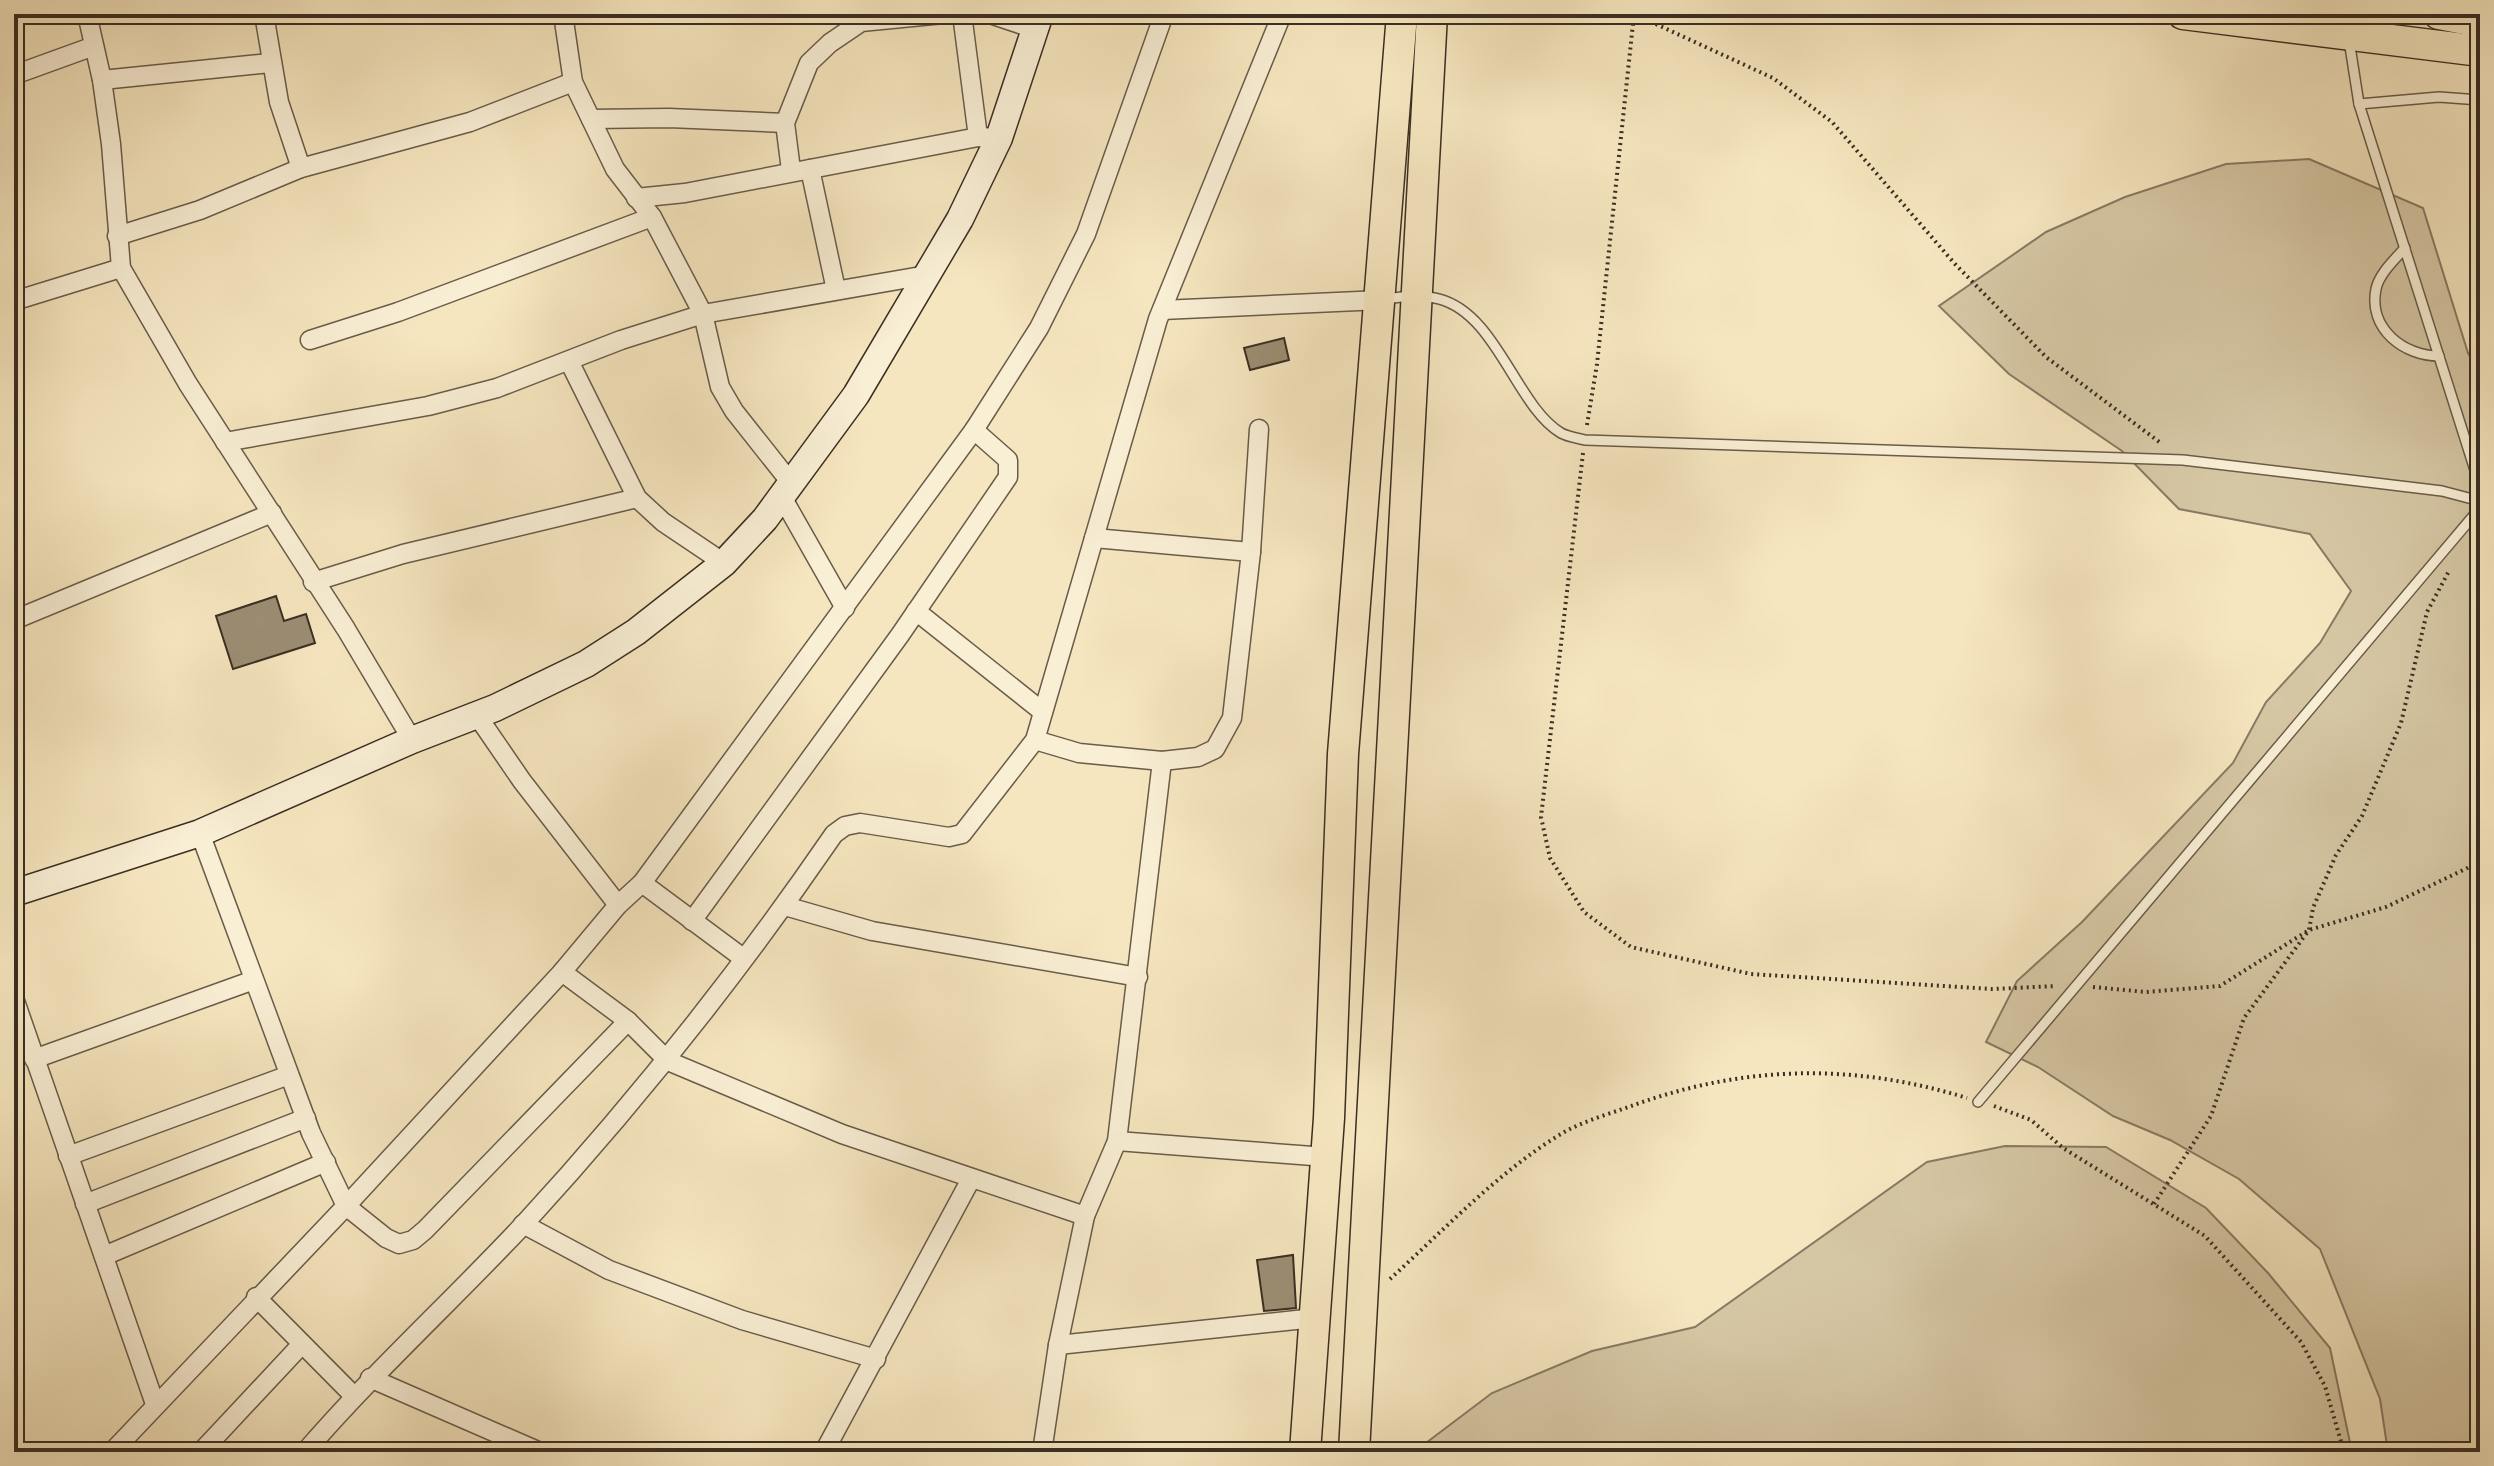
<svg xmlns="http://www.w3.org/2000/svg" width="2494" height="1466" font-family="'Old Standard TT',serif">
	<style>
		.green { fill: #d6c7a4; stroke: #887a64; stroke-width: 2 }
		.building { fill: #9c8e74; stroke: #3a2e23; stroke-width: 2 }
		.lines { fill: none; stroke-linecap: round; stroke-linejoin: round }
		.lane-casing { stroke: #695c4a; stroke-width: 12 }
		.street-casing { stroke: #695c4a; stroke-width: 21 }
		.secondary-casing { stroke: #3a2e23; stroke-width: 29 }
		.primary-casing { stroke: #3a2e23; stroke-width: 33 }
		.path { stroke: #3a2e23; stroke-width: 4; stroke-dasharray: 2 4; stroke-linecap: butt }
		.lane { stroke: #f9efd5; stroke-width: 9 }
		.street { stroke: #f9efd5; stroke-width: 18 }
		.secondary { stroke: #f9efd5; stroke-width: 26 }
		.primary { stroke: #f6e6bf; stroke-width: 30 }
	</style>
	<rect width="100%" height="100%" fill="#f6e6bf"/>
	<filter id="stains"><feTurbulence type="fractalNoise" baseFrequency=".0025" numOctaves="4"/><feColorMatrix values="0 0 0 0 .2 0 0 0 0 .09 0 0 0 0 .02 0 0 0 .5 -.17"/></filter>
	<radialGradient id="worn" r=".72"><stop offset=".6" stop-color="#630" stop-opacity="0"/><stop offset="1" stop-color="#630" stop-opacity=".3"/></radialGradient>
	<!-- green -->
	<g class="green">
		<polygon points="2309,159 2423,208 2468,353 2480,374 2480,1452 2388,1452 2380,1399 2320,1249 2239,1179 2170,1140 2113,1116 2038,1067 1986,1042 2017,981 2082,922 2233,763 2266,702 2320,643 2351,591 2310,534 2179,509 2122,451 2009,374 1939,306 2046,232 2125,197 2226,164"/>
		<polygon points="2005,1146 2106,1147 2206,1208 2268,1273 2330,1348 2352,1452 1414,1452 1492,1393 1592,1351 1695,1327 1927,1162"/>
	</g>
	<!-- building -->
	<g class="building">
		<polygon points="1284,338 1289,360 1250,370 1244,348"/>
		<polygon points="276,596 284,621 306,614 315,643 233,669 216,616"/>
		<polygon points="1293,1255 1296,1308 1264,1311 1257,1260"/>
	</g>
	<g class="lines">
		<!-- lane casing -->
		<g class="lane-casing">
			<g id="lane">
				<polyline points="2349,40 2359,104 2480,486"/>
				<polyline points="2359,104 2439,97 2480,100"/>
				<path d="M 2405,248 C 2395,259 2379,274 2376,289 C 2368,329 2404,356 2439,356"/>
				<path d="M 1384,299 C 1402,297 1421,294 1439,299 C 1497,314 1516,406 1561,433 C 1568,437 1578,438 1585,440 L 2183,460 L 2442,491 L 2480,501"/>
				<polyline points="1978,1102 2480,508"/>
			</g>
		</g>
		<!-- street casing -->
		<g class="street-casing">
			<g id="street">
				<polyline points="87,14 102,80 111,144 121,268 188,384 346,629 412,740"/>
				<polyline points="264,14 279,102 301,168"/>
				<polyline points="563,14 573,82 615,169 652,217 703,314 720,387 734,411 791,483"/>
				<polyline points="962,14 978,137"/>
				<polyline points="990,14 1035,29"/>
				<polyline points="14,75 94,46"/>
				<polyline points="102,80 270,63"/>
				<polyline points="591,119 669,118 785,123"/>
				<polyline points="810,169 836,290"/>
				<polyline points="791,170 785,123 809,63 830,43 861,22 943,14"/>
				<polyline points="636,198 685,193 978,137 999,138"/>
				<polyline points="117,236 200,210 301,168 470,122 573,82"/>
				<polyline points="14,301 121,268"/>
				<polyline points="1162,310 1381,300"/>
				<polyline points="310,340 398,312 652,217"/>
				<polyline points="570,363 637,498 663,522 724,563"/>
				<polyline points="225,442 428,406 497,388 621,340 703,314 927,275"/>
				<polyline points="782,497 845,608"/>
				<polyline points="1094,538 1251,552"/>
				<polyline points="313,582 403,554 637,498"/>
				<polyline points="916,611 1043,712"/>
				<polyline points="14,620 272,513"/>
				<polyline points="476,714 522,781 618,905"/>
				<polyline points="1035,740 1079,753 1162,761 1198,757 1215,749 1232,718 1251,552 1259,429"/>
				<polyline points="200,833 311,1133 346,1206 386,1238 399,1244 413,1240 425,1230 628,1021"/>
				<polyline points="642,883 743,958"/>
				<polyline points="785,906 872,931 1138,977"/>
				<polyline points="692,921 900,635 1008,477 1008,460 974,430"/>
				<polyline points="562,972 628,1021 668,1061 842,1134 1085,1216"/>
				<polyline points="14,998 155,1404"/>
				<polyline points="34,1059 254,980"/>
				<polyline points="1117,1141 1326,1157"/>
				<polyline points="68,1156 289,1075"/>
				<polyline points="85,1204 306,1118"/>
				<polyline points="523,1224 609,1270 742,1320 876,1359"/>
				<polyline points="104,1256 326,1162"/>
				<polyline points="256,1297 354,1396"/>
				<polyline points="1058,1345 1315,1318"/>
				<polyline points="370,1378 540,1452"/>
				<polyline points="112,1452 346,1206 562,972 618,905 642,883 974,430 1039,328 1086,234 1164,14"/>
				<polyline points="201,1452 302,1344"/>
				<path d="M 305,1452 C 374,1372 452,1301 524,1224 C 636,1102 740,971 834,834 L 845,826 L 860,823 L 949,837 L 962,834 L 1035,740 L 1158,319 L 1282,14"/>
				<polyline points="824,1452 971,1179"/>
				<polyline points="1042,1452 1058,1345 1085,1216 1117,1141 1162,761"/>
			</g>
		</g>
		<!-- secondary casing -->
		<g class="secondary-casing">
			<polyline id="secondary" points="14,893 200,833 412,740 495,708 586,664 636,632 724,563 765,519 856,395 960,219 999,138 1040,14"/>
		</g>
		<!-- primary casing -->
		<g class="primary-casing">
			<g id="primary">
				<polyline points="2183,14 2480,51"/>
				<polyline points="2439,14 2480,22"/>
				<polyline points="1305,1452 1329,1118 1343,754 1402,14"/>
				<polyline points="1354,1452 1432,14"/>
			</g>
		</g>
		<!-- path -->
		<g class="path">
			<polyline points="1634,14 1773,78 1832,122 1955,264 2046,357 2162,444"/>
			<polyline points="1587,425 1597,364 1634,14"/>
			<polyline points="1583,453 1541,817 1550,858 1584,912 1631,947 1751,974 1992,989 2056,986"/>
			<polyline points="2093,987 2146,992 2220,986 2309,930 2386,907 2480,862"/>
			<polyline points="1994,1106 2031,1120 2063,1148 2205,1236 2301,1342 2325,1386 2344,1452"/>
			<polyline points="2154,1204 2211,1116 2244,1018 2309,930 2313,908 2336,855 2362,816 2401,723 2427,612 2449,571"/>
			<path d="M 1390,1279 C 1445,1229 1501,1169 1566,1131 C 1587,1120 1612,1113 1634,1105 C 1745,1065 1854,1063 1967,1098"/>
		</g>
		<!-- lane -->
		<use href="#lane" class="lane"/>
		<!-- street -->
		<use href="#street" class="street"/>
		<!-- secondary -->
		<use href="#secondary" class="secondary"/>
		<!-- primary -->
		<use href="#primary" class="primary"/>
	</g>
	<!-- margin -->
	<rect width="2494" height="1466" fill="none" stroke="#f6e6bf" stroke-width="48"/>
	<rect x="16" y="16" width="2462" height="1434" fill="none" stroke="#3a2e23" stroke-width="4"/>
	<rect x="24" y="24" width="2446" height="1418" fill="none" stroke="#3a2e23" stroke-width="2"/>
	<rect width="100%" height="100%" filter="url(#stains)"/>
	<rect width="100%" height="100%" fill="url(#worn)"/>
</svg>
